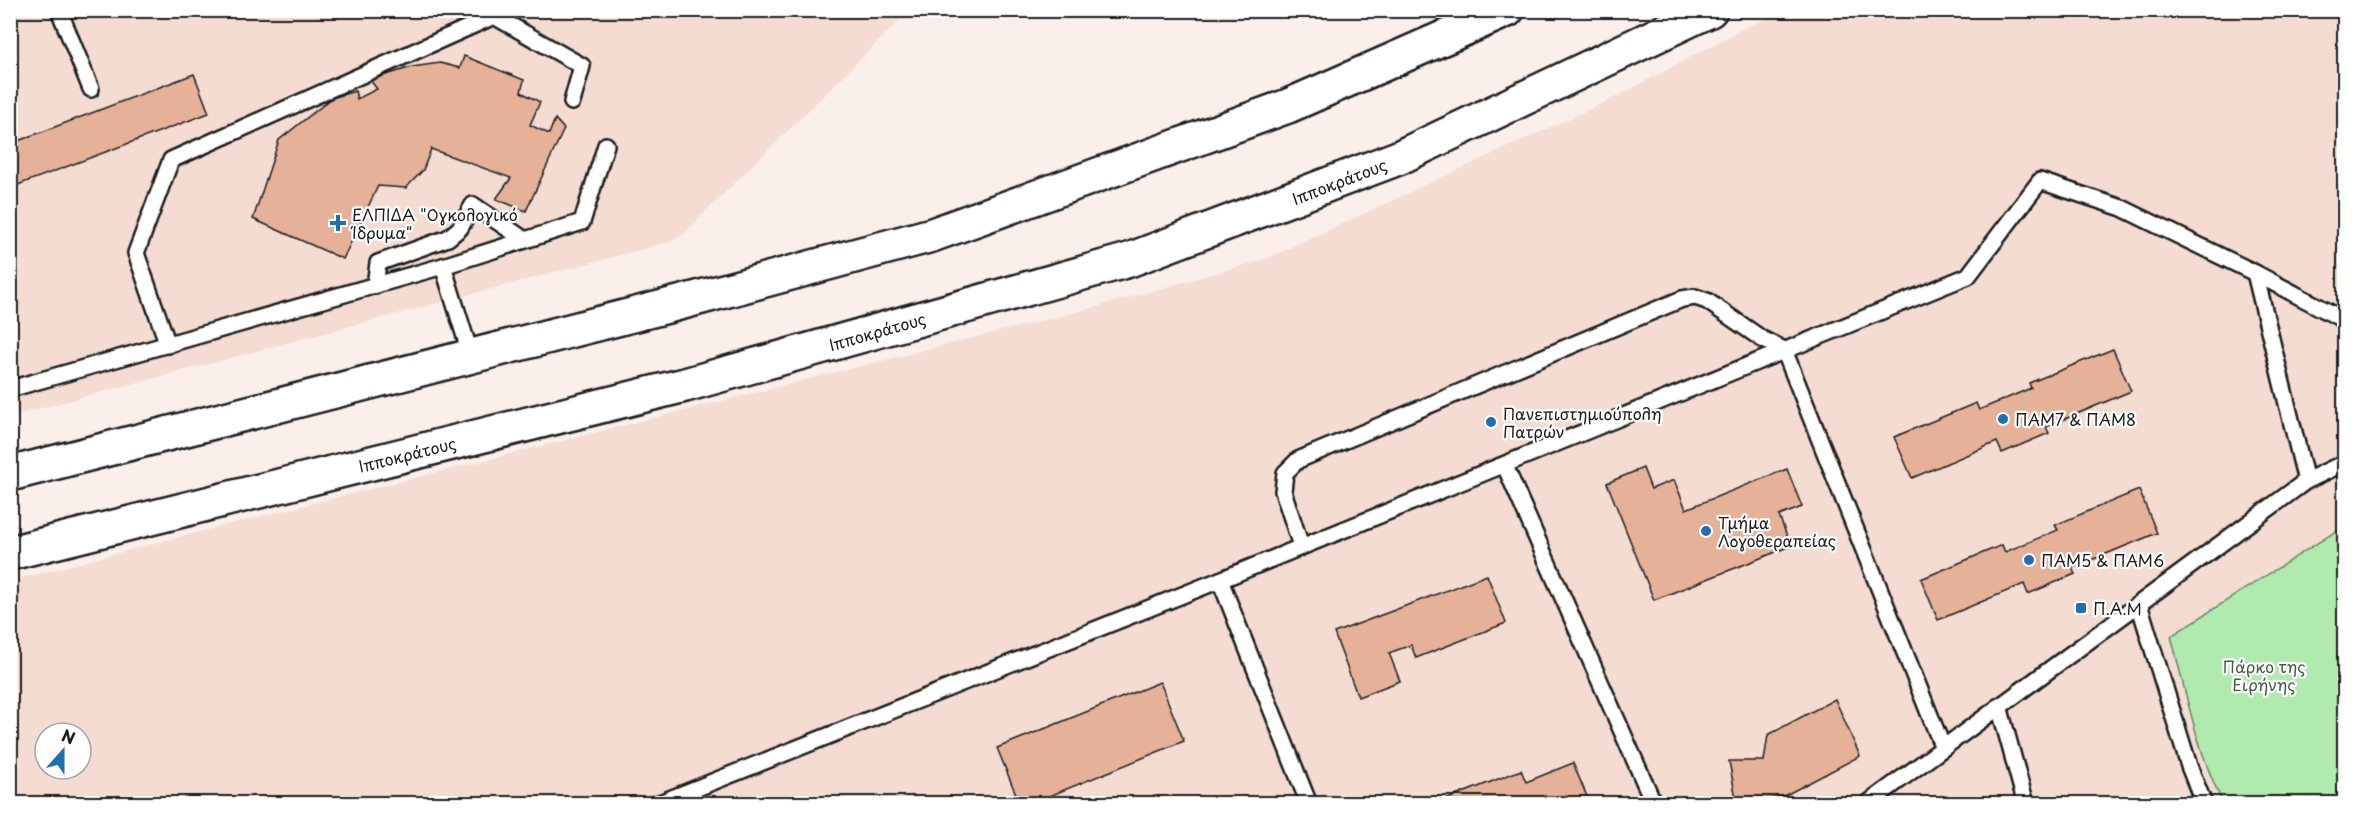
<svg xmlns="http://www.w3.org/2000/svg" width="2355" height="814" font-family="'Playpen Sans',sans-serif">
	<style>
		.built { fill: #f4dcd2; fill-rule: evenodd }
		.green { fill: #b0eaae; stroke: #668365; stroke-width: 1.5 }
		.building { fill: #e5b199; stroke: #1c1c1c; stroke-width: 1.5 }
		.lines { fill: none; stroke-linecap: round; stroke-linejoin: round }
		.lane-casing { stroke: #1c1c1c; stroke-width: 20 }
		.secondary-casing { stroke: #1c1c1c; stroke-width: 38 }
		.lane { stroke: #fff; stroke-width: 15 }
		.secondary { stroke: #fff; stroke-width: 33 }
		.poi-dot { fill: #1f6fb2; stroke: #fff; stroke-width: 2 }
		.labels { text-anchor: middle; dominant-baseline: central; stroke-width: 4.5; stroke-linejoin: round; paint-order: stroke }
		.street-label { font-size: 16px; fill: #1c1c1c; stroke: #fff }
		.poi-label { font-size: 16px; fill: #1c1c1c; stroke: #fff; text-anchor: start }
		.park-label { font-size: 16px; fill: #485a48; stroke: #fff }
	</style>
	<rect width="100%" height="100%" fill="#faefeb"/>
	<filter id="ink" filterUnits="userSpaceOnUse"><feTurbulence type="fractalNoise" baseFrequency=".0167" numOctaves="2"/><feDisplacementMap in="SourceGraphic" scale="12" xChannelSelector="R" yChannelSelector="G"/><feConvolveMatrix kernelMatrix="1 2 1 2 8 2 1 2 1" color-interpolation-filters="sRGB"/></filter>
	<g filter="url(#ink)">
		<!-- built -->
		<g class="built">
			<polygon points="11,11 909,11 681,236 673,241 11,416"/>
			<path d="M 1787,11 L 2344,11 L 2344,803 L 11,804 L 11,581 L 194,533 L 1081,311 L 1266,259 L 1622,94 L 1750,25 ZM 45,733 L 81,733 L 81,769 L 45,769 Z"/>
		</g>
		<!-- green -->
		<path class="green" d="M 2344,526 L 2344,803 L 2223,803 C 2197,751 2186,693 2171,636 Z"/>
		<!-- building -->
		<g class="building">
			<polygon points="464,56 524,80 521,92 540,102 530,125 549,134 555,119 564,129 526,211 496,199 511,178 431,149 423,170 406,188 378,186 343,259 253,219 279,140 332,98 355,91 357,99 377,89 370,80 412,67 440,63 460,68"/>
			<polygon points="194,74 209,113 10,188 10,144"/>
			<polygon points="2113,349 2131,391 2046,427 2049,433 2002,453 1997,442 1912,478 1894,437 1976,403 1979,410 2031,388 2029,383"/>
			<polygon points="1643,468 1651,489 1674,480 1686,509 1787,469 1802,507 1779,516 1791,546 1654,600 1607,483"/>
			<polygon points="2139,490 2157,533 2072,568 2075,574 2028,594 2024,584 1938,620 1921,579 2002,545 2005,552 2058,530 2055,525"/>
			<polygon points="1487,575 1506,623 1416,658 1411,645 1389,653 1400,681 1358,697 1334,633"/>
			<polygon points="1160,682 1184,741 1030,804 1020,804 997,748"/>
			<polygon points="1835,699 1860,756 1782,797 1737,804 1729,761 1764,761 1768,735"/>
			<polygon points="1573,763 1590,804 1440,802 1521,770 1526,782"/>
		</g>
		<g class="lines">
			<!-- lane casing -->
			<g class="lane-casing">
				<g id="lane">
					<polyline points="59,10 91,89"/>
					<polyline points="443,266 582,222 606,145"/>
					<polyline points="2255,273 2344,320"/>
					<polyline points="375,286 378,263 448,238 460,228 473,205 525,240"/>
					<polyline points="168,345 136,253 171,160 494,16 582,66 572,102"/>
					<polyline points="10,389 443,266 471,356"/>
					<polyline points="1505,466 1654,804"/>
					<polyline points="1301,546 1283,491 1285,473 1298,460 1682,299 1695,297 1707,301 1762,339 1784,350 1943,748"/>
					<polyline points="2139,604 2189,766 2204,804"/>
					<polyline points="1999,706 2026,804"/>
					<polyline points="657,804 1220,580"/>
					<polyline points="1309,804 1220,580 1968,276 2040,181 2122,208 2255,273 2306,481"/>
					<polyline points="1867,804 2306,481 2344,463"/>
				</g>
			</g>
			<!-- secondary casing -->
			<g class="secondary-casing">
				<g id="secondary">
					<polyline points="10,474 683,302 932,235 1288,106 1507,10"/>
					<polyline points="10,553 685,385 1129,260 1398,158 1710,10"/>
				</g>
			</g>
			<!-- lane -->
			<use href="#lane" class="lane"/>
			<!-- secondary -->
			<use href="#secondary" class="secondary"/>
		</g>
	</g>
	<!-- markers -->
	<g class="poi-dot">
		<path d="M335 214h6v6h6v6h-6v6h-6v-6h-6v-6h6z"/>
		<circle cx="2003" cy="419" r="6"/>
		<circle cx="1491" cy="422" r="6"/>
		<circle cx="1706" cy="531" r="6"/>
		<circle cx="2029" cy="560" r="6"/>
		<rect x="2075" y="602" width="12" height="12" rx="3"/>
	</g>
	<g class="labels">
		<!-- street labels -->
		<g class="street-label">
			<text transform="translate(1339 181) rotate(-21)">Ιπποκράτους</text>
			<text transform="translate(877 331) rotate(-16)">Ιπποκράτους</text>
			<text transform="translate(407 454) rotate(-14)">Ιπποκράτους</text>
		</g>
		<!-- poi labels -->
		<g class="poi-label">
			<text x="352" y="214">ΕΛΠΙΔΑ "Ογκολογικό<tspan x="352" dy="18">Ίδρυμα"</tspan></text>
			<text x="1503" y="413">Πανεπιστημιούπολη<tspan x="1503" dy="18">Πατρών</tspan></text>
			<text x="2015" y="419">ΠΑΜ7 &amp; ΠΑΜ8</text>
			<text x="1718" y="522">Τμήμα<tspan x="1718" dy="18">Λογοθεραπείας</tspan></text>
			<text x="2041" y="560">ΠΑΜ5 &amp; ΠΑΜ6</text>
			<text x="2093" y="608">Π.A.M</text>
		</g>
		<!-- park labels -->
		<g class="park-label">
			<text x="2264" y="666">Πάρκο της<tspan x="2264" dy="18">Ειρήνης</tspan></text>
		</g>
	</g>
	<!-- margin -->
	<rect width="2355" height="814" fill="none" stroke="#fff" stroke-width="36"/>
	<rect x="18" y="18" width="2319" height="778" fill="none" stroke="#1c1c1c" stroke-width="2" filter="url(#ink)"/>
	<!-- north arrow -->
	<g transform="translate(63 751) rotate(21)"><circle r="28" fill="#ffffff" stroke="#a4a4a4" stroke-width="1.5"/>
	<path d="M0-4.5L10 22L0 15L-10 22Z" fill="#1f6fb2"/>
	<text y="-9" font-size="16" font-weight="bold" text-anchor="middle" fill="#1c1c1c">N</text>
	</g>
</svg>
